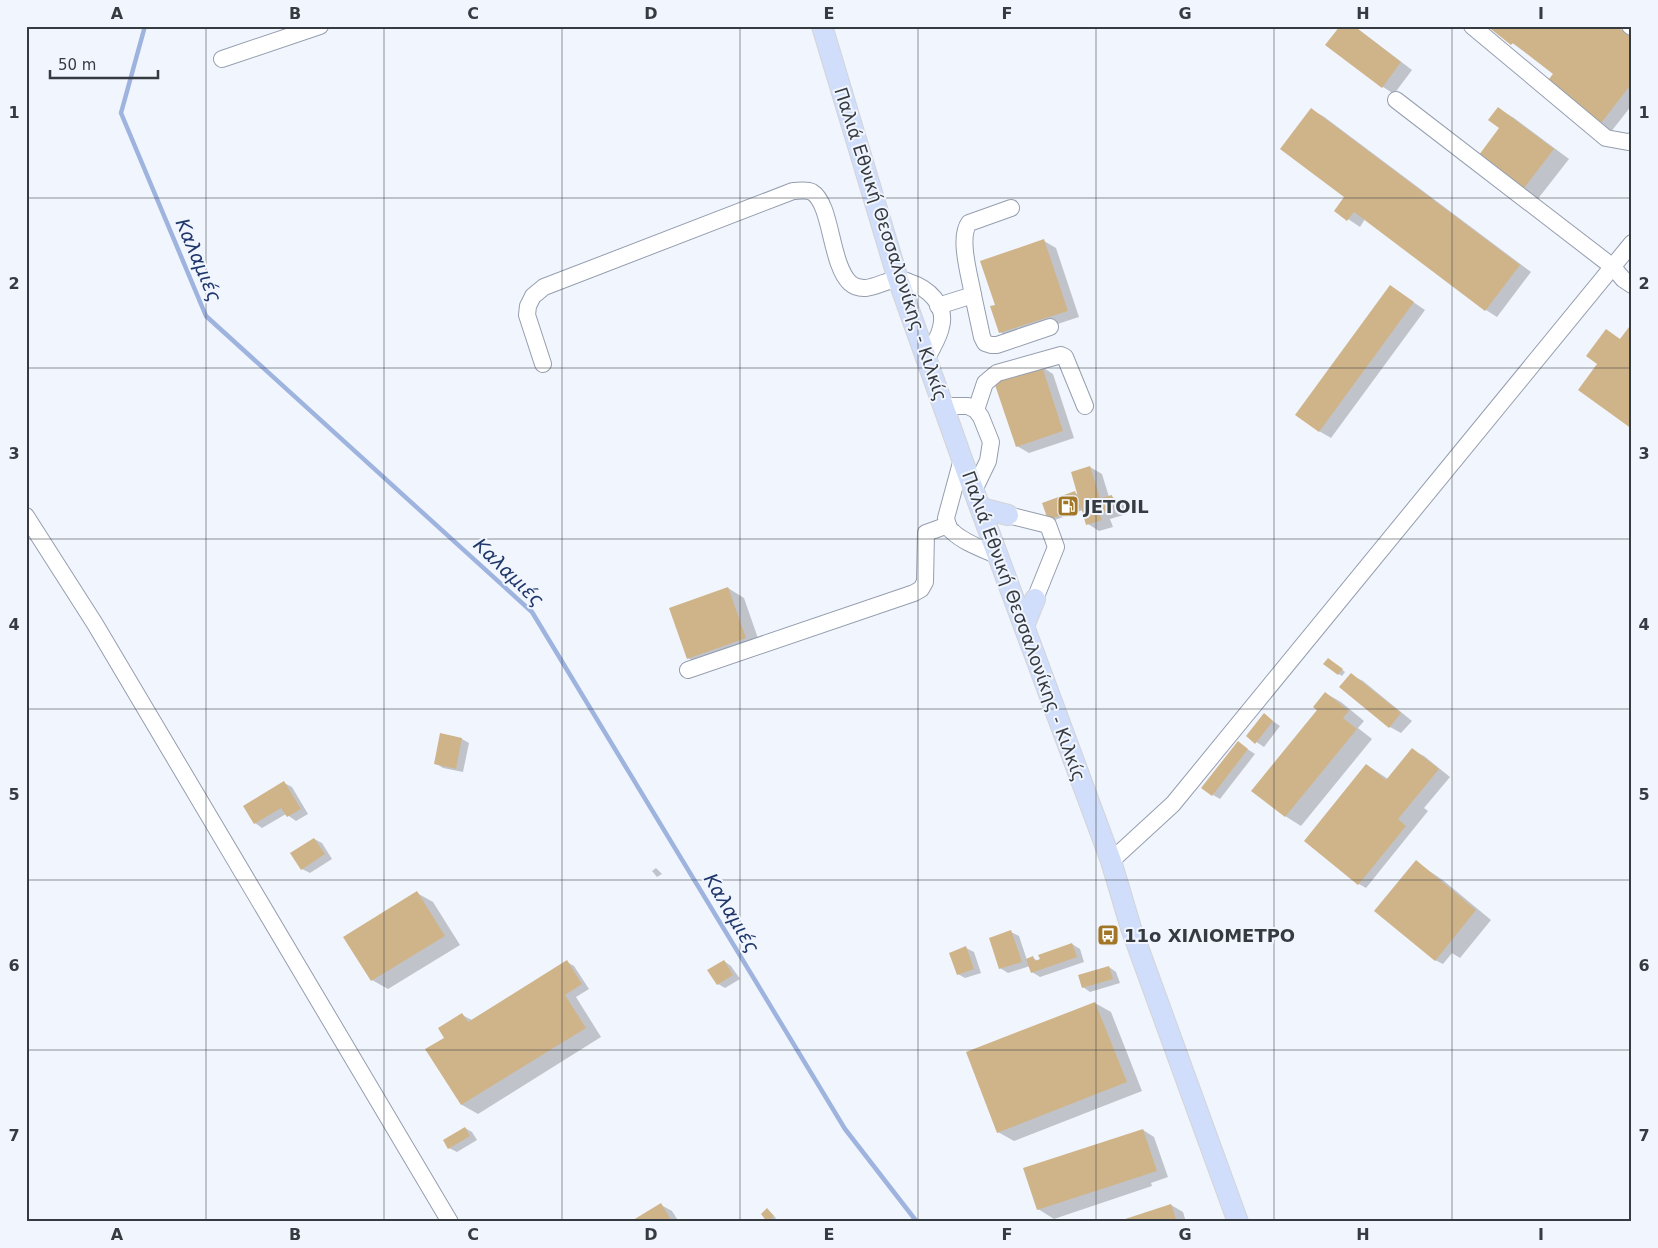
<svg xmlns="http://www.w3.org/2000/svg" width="1658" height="1248" font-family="'DejaVu Sans',sans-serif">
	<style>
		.shadow { fill: #0003 }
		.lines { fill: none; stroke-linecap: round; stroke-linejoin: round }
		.stream { stroke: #9eb4df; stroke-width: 4.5 }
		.building { fill: #d0b489 }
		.minor-casing { stroke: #959eaf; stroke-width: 18 }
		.major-casing { stroke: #d3d4d5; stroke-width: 22 }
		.minor { stroke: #fff; stroke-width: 16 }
		.major { stroke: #d0defb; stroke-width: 20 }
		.grid { fill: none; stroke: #363a41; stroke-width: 1; stroke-opacity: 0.55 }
		.labels { text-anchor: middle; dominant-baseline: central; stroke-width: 4; stroke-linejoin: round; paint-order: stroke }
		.street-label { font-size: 18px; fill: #363a41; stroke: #f1f5fd }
		.poi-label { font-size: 18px; font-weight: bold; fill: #363a41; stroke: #f1f5fd; text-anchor: start }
		.water-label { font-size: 19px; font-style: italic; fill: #1f376b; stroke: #f1f5fd }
		.neatline { fill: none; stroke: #363a41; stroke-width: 2 }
		.grid-label { font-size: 16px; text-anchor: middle; font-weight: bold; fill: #363a41 }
	</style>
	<rect width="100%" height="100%" fill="#f1f5fd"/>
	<!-- shadow -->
	<g class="shadow">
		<polygon points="1354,26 1412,70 1394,94 1383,87"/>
		<polygon points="1489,26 1617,26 1632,37 1632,105 1610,133 1598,126 1555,74"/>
		<polygon points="1499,109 1514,118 1569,159 1537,200 1521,191 1501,128"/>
		<polygon points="1311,110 1323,116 1531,272 1497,317 1486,310 1365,219 1360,227 1336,211 1346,197"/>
		<polygon points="1044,241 1056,248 1079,317 1011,339 1000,332 996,306"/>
		<polygon points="1391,287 1425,310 1331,438 1319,431"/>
		<polygon points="1042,367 1053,374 1074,438 1029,453 1017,446"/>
		<polygon points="1090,467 1102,474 1109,497 1111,496 1123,503 1127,514 1110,519 1113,527 1099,531 1088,524 1083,510 1052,521 1049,519 1075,493 1079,495"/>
		<polygon points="728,588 744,598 761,647 704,667 688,658"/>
		<polygon points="1331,661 1345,672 1342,676 1339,674"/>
		<polygon points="1351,675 1363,681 1412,721 1401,733 1390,727"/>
		<polygon points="1325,693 1341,702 1364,721 1358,728 1372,739 1301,826 1285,816"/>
		<polygon points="1264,715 1280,726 1264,747 1247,736"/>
		<polygon points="441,734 462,739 469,743 463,772 443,768 435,763"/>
		<polygon points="1238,743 1255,754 1220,799 1213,795"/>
		<polygon points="1412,750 1424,756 1450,777 1424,808 1428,811 1366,888 1359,884 1367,765 1388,779"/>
		<polygon points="284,783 292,787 308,814 296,821 286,814 262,828 255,823"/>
		<polygon points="314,839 322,843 332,859 310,873 302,869"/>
		<polygon points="1416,862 1444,881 1491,920 1460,958 1452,953 1443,964 1435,960"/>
		<polygon points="656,868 662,874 657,877 652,871"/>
		<polygon points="417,893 433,902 460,945 388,989 372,980"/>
		<polygon points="1011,932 1019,936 1027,960 1033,958 1038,961 1072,944 1080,949 1084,962 1040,977 1032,972 1030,966 1008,973 1000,968"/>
		<polygon points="966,948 974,952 981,973 965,978 958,974"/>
		<polygon points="724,961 731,966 740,979 725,988 718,984"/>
		<polygon points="567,962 574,966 589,989 576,997 601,1037 478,1114 462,1105 427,1049 445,1038 462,1015 472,1020"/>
		<polygon points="1109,967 1116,972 1120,983 1090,992 1083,987"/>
		<polygon points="1095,1003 1111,1012 1142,1091 1014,1141 998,1132"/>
		<polygon points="465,1128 472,1132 477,1140 457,1152 449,1148"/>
		<polygon points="1143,1130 1154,1137 1168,1177 1151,1183 1152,1186 1054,1219 1038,1209"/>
		<polygon points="661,1205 672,1211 679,1222 632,1222"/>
		<polygon points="1171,1205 1183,1212 1186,1222 1122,1222"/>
		<polygon points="768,1210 776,1218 772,1222 768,1221"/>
	</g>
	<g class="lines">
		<!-- stream -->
		<polyline class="stream" points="145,26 121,113 206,316 532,612 845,1129 917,1222"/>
	</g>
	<!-- building -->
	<g class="building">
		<polygon points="1340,26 1354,26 1401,62 1382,88 1325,45"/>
		<polygon points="1487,26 1616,26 1632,38 1632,83 1598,127 1544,85 1553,74 1513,43 1511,45"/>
		<polygon points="1498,107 1554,149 1521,192 1476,159 1499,128 1488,120"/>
		<polygon points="1311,108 1520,265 1485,311 1354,212 1347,221 1334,211 1344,197 1280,149"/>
		<polygon points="1044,239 1068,311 999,333 990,306 995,305 980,261"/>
		<polygon points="1390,285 1414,302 1319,432 1295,415"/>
		<polygon points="1632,323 1632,429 1578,390 1597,364 1586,356 1606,329 1620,339"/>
		<polygon points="1042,366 1063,431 1016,447 994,382"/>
		<polygon points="1090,466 1100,498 1112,495 1115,508 1099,513 1102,520 1086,525 1071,472"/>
		<polygon points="1075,491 1081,508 1048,520 1042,503"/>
		<polygon points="728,587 746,638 687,659 669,608"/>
		<polygon points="1328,658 1343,669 1338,675 1323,664"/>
		<polygon points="1351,673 1401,713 1389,728 1339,687"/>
		<polygon points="1325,692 1349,711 1343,718 1357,729 1285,817 1251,791 1317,710 1313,707"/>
		<polygon points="1264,713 1273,721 1255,744 1246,736"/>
		<polygon points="440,733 462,738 456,769 434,764"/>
		<polygon points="1238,741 1248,749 1212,796 1201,788"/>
		<polygon points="1412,748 1439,769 1398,819 1406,826 1358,885 1304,841 1366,764 1386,780"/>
		<polygon points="284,781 301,809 287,817 281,808 254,824 243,806"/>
		<polygon points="314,838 325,854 301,870 290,853"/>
		<polygon points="1416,860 1476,910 1435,961 1374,911"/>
		<polygon points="417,891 445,936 371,981 343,937"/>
		<polygon points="1011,930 1022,962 999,969 989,938"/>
		<polygon points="1072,943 1077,957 1031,973 1026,959 1033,956 1035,961 1040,959 1038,955"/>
		<polygon points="966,946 974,969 957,975 949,953"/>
		<polygon points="567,960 582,984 565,995 586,1028 461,1105 425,1049 444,1038 438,1028 462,1013 468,1022"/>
		<polygon points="724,960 733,975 717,985 707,970"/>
		<polygon points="1109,966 1113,979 1082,988 1078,975"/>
		<polygon points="1095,1002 1127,1082 997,1133 966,1052"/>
		<polygon points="465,1127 470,1136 448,1149 443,1140"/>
		<polygon points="1143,1129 1157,1171 1037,1210 1023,1168"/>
		<polygon points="661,1203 672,1222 630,1222 638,1217"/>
		<polygon points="1171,1204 1177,1222 1119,1222 1119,1221"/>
		<polygon points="767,1208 774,1216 767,1222 761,1214"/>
	</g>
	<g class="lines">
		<!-- minor casing -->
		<g class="minor-casing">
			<g id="minor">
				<polyline points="1472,26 1606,138 1628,142 1632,141"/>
				<polyline points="1630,26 1632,27"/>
				<polyline points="222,59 320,26"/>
				<polyline points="1396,100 1613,267 1623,279 1632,285"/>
				<path d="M 973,295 C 970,277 958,238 969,223 L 1011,208"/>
				<polyline points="938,306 973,295 982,337 985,343 991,345 997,345 1050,327"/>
				<path d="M 543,364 L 527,315 L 528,306 L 533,296 L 544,287 L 793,191 C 798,191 806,189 812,192 C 832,204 830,264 850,283 C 865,296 883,280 898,279 C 901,279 906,281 909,282 C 928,288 947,305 941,327 C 939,338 931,349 927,359"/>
				<polyline points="944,406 968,406 976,410 981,417 991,442 988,461 974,490"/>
				<polyline points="976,410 985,383 997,373 1061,355 1065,357 1085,406"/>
				<path d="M 962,459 L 946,518 C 947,523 948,529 953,532 C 964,543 986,550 1000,557"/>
				<polyline points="1008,515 1048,525 1056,547 1035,599"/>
				<polyline points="26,516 95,624 450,1222"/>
				<polyline points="688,670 914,593 921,589 925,582 926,533 948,525"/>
				<polyline points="1111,861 1173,804 1632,243"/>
			</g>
		</g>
		<!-- major casing -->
		<g class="major-casing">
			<g id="major">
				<polyline points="822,26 898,279 962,459 1111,861 1131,928 1238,1222"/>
				<polyline points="981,508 1008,515"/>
				<polyline points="1024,626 1035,599"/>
			</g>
		</g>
		<!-- minor -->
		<use href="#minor" class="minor"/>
		<!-- major -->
		<use href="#major" class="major"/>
	</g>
	<!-- grid -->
	<path class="grid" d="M 206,26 L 206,1222M 384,26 L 384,1222M 562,26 L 562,1222M 740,26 L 740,1222M 918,26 L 918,1222M 1096,26 L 1096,1222M 1274,26 L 1274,1222M 1452,26 L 1452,1222M 26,198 L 1632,198M 26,368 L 1632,368M 26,539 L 1632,539M 26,709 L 1632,709M 26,880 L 1632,880M 26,1050 L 1632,1050"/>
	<!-- icons -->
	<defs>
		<g id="fuel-square" transform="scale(1.125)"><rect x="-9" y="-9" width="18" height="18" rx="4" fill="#a17626" stroke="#f1f5fd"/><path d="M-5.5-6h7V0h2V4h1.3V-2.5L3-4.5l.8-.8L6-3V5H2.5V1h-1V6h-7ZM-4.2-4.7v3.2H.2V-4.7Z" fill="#fff"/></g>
		<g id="bus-square" transform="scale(1.125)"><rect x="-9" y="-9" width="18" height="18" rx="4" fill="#a17626" stroke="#f1f5fd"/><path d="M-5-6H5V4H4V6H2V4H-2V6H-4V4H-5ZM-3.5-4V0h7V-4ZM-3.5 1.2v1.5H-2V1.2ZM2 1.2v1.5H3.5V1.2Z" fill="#fff"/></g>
	</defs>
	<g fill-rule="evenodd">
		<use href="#fuel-square" x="1068" y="506"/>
		<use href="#bus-square" x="1108" y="935"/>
	</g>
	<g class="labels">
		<!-- street labels -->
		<g class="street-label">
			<text transform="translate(891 244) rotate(72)">Παλιά Εθνική Θεσσαλονίκης - Κιλκίς</text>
			<text transform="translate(1024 626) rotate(70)">Παλιά Εθνική Θεσσαλονίκης - Κιλκίς</text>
		</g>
		<!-- poi labels -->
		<g class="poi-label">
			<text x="1084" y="506">JETOIL</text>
			<text x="1124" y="935">11ο ΧΙΛΙΟΜΕΤΡΟ</text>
		</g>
		<!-- water labels -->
		<g class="water-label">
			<text transform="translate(199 260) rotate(67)">Καλαμιές</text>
			<text transform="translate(509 572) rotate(44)">Καλαμιές</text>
			<text transform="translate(732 913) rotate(59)">Καλαμιές</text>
		</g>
	</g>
	<!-- border -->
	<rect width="1658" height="1248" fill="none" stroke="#f1f5fd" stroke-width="55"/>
	<!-- scale -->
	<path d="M50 70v8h108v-8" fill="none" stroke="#363a41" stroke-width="2.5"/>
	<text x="58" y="70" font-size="15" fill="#363a41" stroke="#f1f5fd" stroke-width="4" paint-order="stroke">50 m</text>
	<rect x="28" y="28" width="1602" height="1192" class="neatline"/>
	<g class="grid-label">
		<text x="117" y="19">A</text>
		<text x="295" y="19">B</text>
		<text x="473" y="19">C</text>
		<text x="651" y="19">D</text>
		<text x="829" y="19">E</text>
		<text x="1007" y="19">F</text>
		<text x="1185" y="19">G</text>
		<text x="1363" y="19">H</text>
		<text x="1541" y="19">I</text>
		<text x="14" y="118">1</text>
		<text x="1644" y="118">1</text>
		<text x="14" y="289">2</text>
		<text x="1644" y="289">2</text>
		<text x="14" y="459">3</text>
		<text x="1644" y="459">3</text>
		<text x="14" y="630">4</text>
		<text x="1644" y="630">4</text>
		<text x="14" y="800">5</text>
		<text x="1644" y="800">5</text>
		<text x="14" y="971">6</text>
		<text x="1644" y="971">6</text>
		<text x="14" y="1141">7</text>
		<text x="1644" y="1141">7</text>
		<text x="117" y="1240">A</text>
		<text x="295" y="1240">B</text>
		<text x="473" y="1240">C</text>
		<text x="651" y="1240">D</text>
		<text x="829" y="1240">E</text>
		<text x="1007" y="1240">F</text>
		<text x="1185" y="1240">G</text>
		<text x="1363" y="1240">H</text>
		<text x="1541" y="1240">I</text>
	</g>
</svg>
